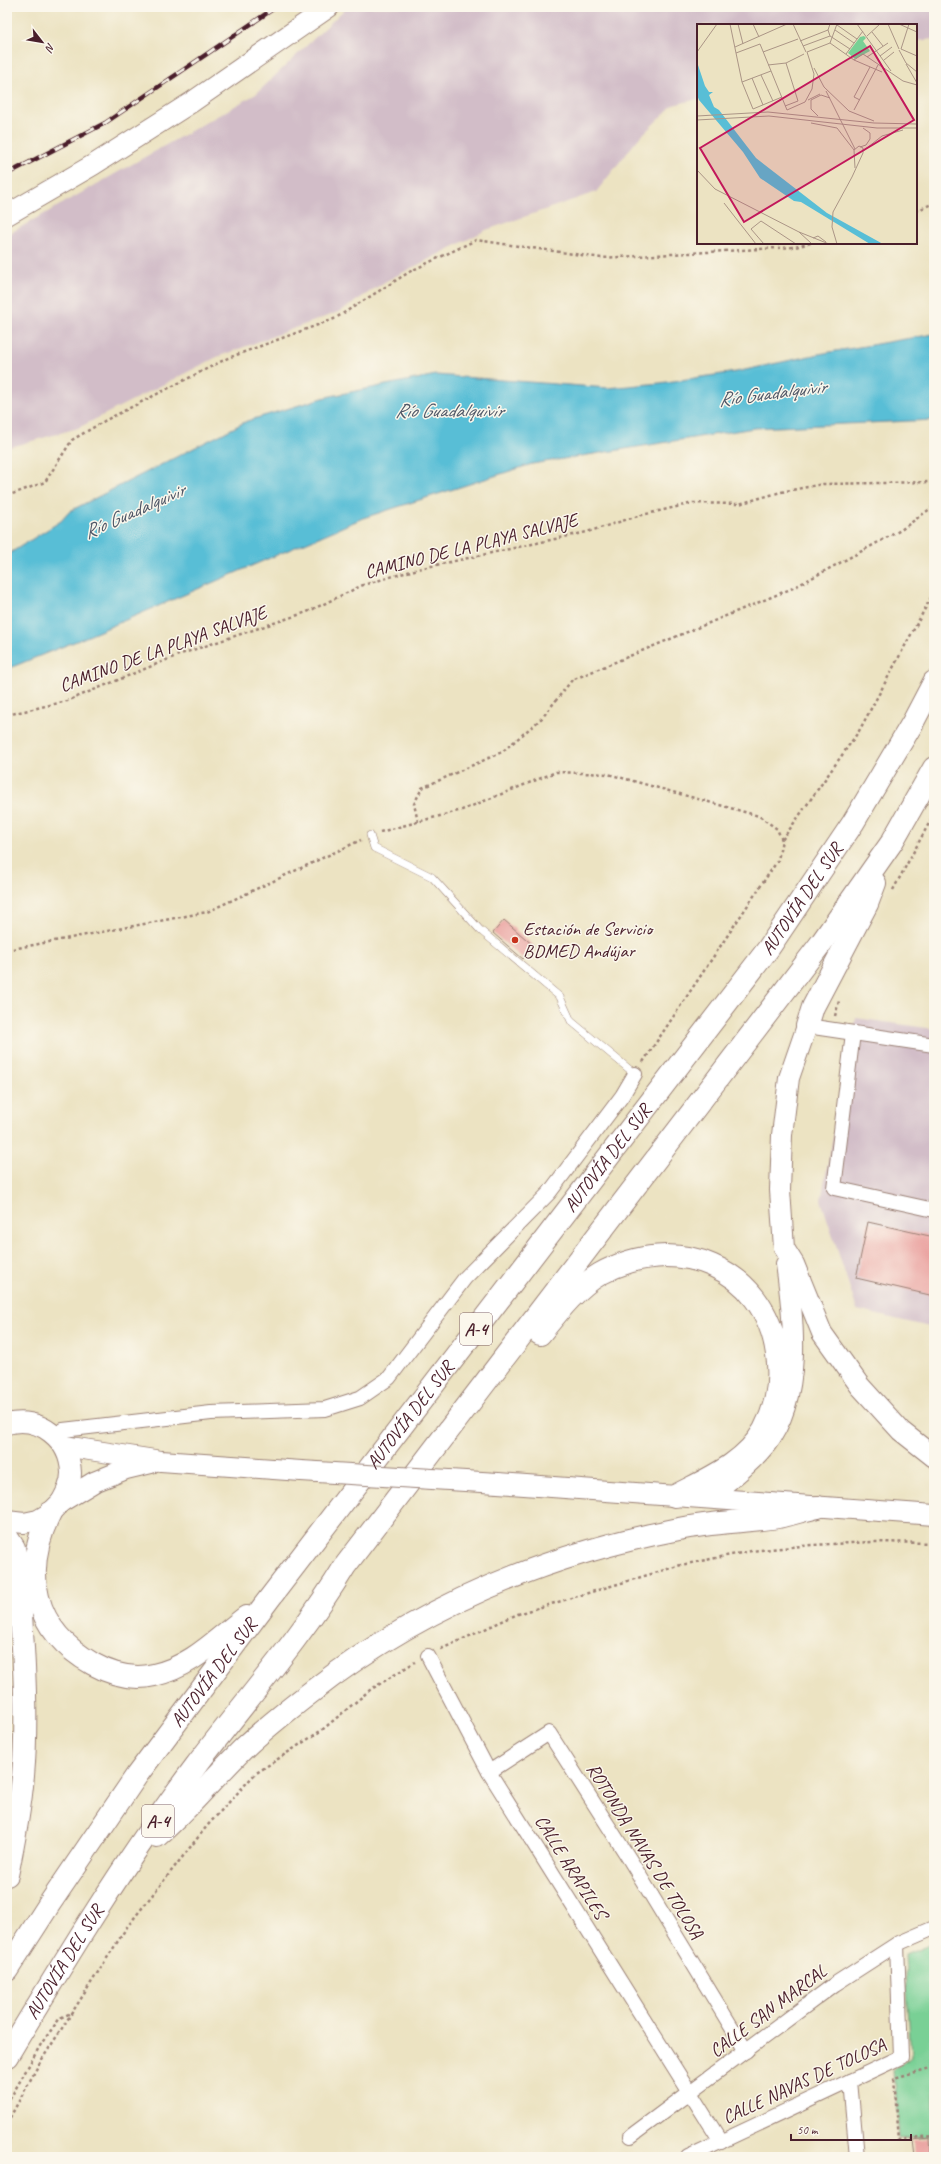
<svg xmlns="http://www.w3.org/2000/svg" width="941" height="2164" font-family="Caveat,sans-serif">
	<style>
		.industrial { fill: #d2bdc8 }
		.green { fill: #79d095; stroke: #627860 }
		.water { fill: #58bed6; stroke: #516e80 }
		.building { fill: #e99b9a }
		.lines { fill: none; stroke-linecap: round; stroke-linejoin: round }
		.lane-casing { stroke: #9b8176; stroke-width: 8 }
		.street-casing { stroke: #9b8176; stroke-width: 16 }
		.secondary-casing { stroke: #9b8176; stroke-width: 22 }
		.highway-casing { stroke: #9b8176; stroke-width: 24 }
		.path { stroke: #9b8176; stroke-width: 2.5; stroke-dasharray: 3 3; stroke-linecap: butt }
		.lane { stroke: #fff; stroke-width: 7 }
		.street { stroke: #fff; stroke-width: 14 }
		.secondary { stroke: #fff; stroke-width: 20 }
		.highway { stroke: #fff; stroke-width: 22 }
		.rail-casing { stroke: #4a1f2b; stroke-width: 4.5 }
		.rail { stroke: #fbf7ec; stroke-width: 3; stroke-dasharray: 9; stroke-linecap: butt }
		.secondary-bridge-casing { stroke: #9b8176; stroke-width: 22; stroke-linecap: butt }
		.secondary-bridge { stroke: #fff; stroke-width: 20 }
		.poi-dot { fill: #c8321e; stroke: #fbf7ec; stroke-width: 1.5 }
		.labels { text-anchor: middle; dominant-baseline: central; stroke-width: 3; stroke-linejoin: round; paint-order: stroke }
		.shield { fill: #fbf7ec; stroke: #7f6065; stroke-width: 1 }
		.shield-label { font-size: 18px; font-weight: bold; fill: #4a1f2b }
		.street-label { font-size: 19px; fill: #4a1f2b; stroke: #fbf7ec }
		.poi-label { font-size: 19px; fill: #4a1f2b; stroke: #fbf7ec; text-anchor: start }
		.water-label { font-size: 20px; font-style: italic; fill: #4f5767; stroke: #fbf7ec }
		.inset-road { fill: none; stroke: #ab9586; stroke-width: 1 }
		.view { fill: #c2185b; fill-opacity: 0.15; stroke: #c2185b; stroke-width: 2 }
		.inset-edge { fill: none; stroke: #4a1f2b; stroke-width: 2 }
	</style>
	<rect width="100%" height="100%" fill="#fbf7ec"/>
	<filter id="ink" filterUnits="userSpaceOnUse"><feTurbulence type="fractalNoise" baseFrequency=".025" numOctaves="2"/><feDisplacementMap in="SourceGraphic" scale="8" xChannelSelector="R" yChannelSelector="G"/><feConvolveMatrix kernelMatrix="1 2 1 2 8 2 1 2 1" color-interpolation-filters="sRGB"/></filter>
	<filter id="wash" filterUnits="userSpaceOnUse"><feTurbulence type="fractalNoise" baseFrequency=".012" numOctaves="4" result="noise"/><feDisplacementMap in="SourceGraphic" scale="16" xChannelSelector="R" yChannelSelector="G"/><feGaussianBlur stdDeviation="0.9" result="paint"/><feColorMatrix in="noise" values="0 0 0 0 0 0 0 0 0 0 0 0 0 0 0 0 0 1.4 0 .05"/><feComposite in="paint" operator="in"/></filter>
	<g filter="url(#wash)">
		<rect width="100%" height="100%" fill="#ece3c2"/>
		<!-- industrial -->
		<g class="industrial">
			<polygon points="347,7 934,7 934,39 916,41 916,25 698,25 698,99 673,105 638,139 596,192 486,230 386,281 341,311 217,357 78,428 7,448 7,235 256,94"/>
			<polygon points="856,1018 934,1029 934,1328 857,1310 821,1200"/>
		</g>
		<!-- green -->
		<polygon class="green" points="934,1943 934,2136 899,2139 894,2070 911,2057 905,1955"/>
		<!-- water -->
		<polygon class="water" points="934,334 934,420 754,428 532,464 363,518 79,640 7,669 7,555 61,521 70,511 247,421 326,397 436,375 608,388 660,383 736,372 819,354"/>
		<g id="blocks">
			<!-- building -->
			<g class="building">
				<polygon points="504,920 534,946 523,959 493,933"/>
				<polygon points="868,1222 934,1237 934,1296 856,1278"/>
				<polygon points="930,2138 931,2157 915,2157 913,2140"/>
			</g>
		</g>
	</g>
	<g filter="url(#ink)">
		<use href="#blocks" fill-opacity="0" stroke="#9b8176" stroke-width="1"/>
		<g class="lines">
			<!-- lane casing -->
			<g class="lane-casing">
				<polyline id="lane" points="370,835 374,848 432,877 480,930 560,997 571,1021 635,1074"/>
			</g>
			<!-- street casing -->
			<g class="street-casing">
				<g id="street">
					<polyline points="807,1026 934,1045"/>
					<polyline points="853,1033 834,1188 934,1210"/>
					<polyline points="54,1435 63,1430 211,1413 325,1409 360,1398 389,1378 465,1278 549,1193 622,1096 635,1074"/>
					<polyline points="428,1656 489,1772 721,2142"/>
					<polyline points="489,1772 549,1733 630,1860 746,2051"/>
					<polyline points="850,2081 857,2157"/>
					<polyline points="631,2136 835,1984 897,1944 934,1928"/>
					<polyline points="688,2157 901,2057 897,1944"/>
				</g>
			</g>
			<!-- secondary casing -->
			<g class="secondary-casing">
				<g id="secondary">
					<polyline points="7,215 93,165 192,102 329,7"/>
					<polyline points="807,1026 789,1078 782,1135 780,1190 784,1248 794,1264 822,1333 860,1386 901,1431 934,1457"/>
					<path d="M 7,1424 C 40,1415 70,1440 71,1473 C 71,1484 66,1493 61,1502"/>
					<polyline points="64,1446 161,1461 301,1471"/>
					<polyline points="498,1483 934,1515"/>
					<path d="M 707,1498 C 728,1481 749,1465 766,1444 C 803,1397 794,1319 786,1264"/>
					<polyline points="7,1521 24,1523 38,1520 50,1513 61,1502 94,1482 126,1469 151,1463"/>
				</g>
			</g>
			<!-- highway casing -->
			<g class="highway-casing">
				<g id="highway">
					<polyline points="807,1026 813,1007 867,904 875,883"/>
					<path d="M 540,1334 C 557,1313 576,1288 600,1274 C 674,1232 765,1266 777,1354 C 781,1381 777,1406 764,1430 C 745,1464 707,1479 675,1496"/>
					<path d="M 50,1513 C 21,1572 33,1630 93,1664 C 111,1674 133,1680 154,1675 C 191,1667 217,1639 246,1617"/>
					<path d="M 7,1537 L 14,1548 L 18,1567 C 22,1636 29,1707 23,1776 C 20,1809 14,1842 7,1875"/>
					<path d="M 157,1836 C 189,1809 215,1776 245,1747 C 265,1728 288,1710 310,1693 C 418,1608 545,1555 679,1529 C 711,1522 745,1522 778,1517 C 791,1514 805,1510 818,1507"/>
					<path id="s1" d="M 7,1970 L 50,1903 L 137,1775 L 269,1599 L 768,949 L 853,823 L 912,724 L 934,682"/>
					<path id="s2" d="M 7,2056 C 66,1958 126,1859 195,1767 C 245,1701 302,1637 345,1566 L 822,942 L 892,842 L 934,768"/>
				</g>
			</g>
			<!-- path -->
			<g class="path">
				<polyline points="916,211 934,203"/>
				<polyline points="7,496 45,482 72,440 106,420 228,358 334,319 411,271 476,240 602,258 795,247 811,243"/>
				<polyline points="7,715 67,701 181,654 307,612 363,585 418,569 587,532 638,516 693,503 739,504 781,492 823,484 934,482"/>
				<polyline points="418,822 414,804 422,788 502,752 542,718 572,680 793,588 901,530 934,506"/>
				<polyline points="380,832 462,810 556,772 608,774 759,816 777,829 782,840"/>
				<polyline points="893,890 934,814"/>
				<polyline points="7,950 207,912 361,840"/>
				<polyline points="835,1016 839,1001"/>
				<polyline points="643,1062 778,860 782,840 859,731 934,592"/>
				<polyline points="441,1649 518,1614 681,1565 751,1551 812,1545 872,1542 934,1543"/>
				<polyline points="934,2067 894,2078 899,2139 934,2136"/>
				<polyline points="7,2104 41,2044 60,2018 71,2013"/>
				<polyline points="7,2123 39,2064 127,1927 207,1826 255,1774 322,1730 370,1690 415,1662"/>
			</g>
			<!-- lane -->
			<use href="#lane" class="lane"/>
			<!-- street -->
			<use href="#street" class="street"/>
			<!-- secondary -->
			<use href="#secondary" class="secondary"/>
			<!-- highway -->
			<use href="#highway" class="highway"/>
			<!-- rail casing -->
			<g class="rail-casing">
				<polyline id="rail" points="7,174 105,123 276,7"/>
			</g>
			<!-- rail -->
			<use href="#rail" class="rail"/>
			<!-- secondary-bridge casing -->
			<g class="secondary-bridge-casing">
				<polyline id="secondary-bridge" points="301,1471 498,1483"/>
			</g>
			<!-- secondary-bridge -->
			<use href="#secondary-bridge" class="secondary-bridge"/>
		</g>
	</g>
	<!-- markers -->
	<circle class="poi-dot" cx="515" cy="940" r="4"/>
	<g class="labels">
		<!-- shield labels -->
		<g class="shield">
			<rect x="460" y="1313" width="32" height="32" rx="3"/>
			<rect x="142" y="1805" width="32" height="32" rx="3"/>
		</g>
		<g class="shield-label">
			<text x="476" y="1329">A-4</text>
			<text x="158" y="1821">A-4</text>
		</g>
		<!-- street labels -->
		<g class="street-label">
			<text transform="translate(471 546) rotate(-14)">CAMINO DE LA PLAYA SALVAJE</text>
			<text transform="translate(163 649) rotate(-20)">CAMINO DE LA PLAYA SALVAJE</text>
			<text stroke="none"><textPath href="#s1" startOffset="1334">AUTOVÍA DEL SUR</textPath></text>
			<text stroke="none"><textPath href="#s1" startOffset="1010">AUTOVÍA DEL SUR</textPath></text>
			<text stroke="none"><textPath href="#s1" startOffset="686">AUTOVÍA DEL SUR</textPath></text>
			<text stroke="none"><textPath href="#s1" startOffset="362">AUTOVÍA DEL SUR</textPath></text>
			<text transform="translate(645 1851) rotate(58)">ROTONDA NAVAS DE TOLOSA</text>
			<text transform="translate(571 1867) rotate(58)">CALLE ARAPILES</text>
			<text stroke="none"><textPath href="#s2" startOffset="110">AUTOVÍA DEL SUR</textPath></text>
			<text transform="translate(768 2011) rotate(-37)">CALLE SAN MARCAL</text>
			<text transform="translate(804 2081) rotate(-25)">CALLE NAVAS DE TOLOSA</text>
		</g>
		<!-- poi labels -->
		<g class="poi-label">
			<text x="523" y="929">Estación de Servicio<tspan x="523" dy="22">BDMED Andújar</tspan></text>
		</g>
		<!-- water labels -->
		<g class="water-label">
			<text transform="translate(772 393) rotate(-7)">Río Guadalquivir</text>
			<text x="449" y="410">Río Guadalquivir</text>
			<text transform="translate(134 511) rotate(-24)">Río Guadalquivir</text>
		</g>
	</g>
	<!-- overview -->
	<g transform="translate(697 24)">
		<rect width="220" height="220" fill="#ece3c2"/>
		<path d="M 167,12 L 169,14 L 166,17 L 173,27 L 158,35 L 151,29 L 163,13 Z" fill="#79d095"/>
		<path d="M 0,38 L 8,62 L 12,68 L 16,68 L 12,71 L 17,83 L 22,86 L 59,134 L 130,189 L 186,220 L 173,220 L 104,178 L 97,177 L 63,154 L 46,128 L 2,76 L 0,71 Z" fill="#58bed6"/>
		<path class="inset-road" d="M 33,0 L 45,58 L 56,85 L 85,73M 41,0 L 46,20M 56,0 L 62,13M 96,0 L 109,28M 160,0 L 194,47M 191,0 L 202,25M 202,0 L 220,8M 140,1 L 160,15M 131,6 L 133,12 L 153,25M 138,6 L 157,19M 175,8 L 186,22M 170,12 L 183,0M 103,17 L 131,6 L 133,0M 133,19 L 157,36 L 185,48M 106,22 L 133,12M 38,23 L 90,0M 204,25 L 212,0M 204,25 L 220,32M 202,26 L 209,39 L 220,48M 0,28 L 20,0M 66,28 L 101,15M 110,28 L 133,19 L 140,0M 39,29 L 63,20 L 90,86 L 108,78 L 115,65 L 117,50 L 110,28M 149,30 L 166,7M 183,32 L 195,23M 170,33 L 191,19M 157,36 L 166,30 L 206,57 L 220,61M 187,36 L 197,28M 209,40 L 220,59M 71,41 L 89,39 L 107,30M 117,44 L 127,63M 64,51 L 76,77M 55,54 L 66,81M 45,58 L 74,47M 127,63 L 152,87 L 177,97M 129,67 L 158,125M 111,76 L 123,70M 163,76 L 157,73 L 173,43M 88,82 L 101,77 L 89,39M 157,86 L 181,41M 0,92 L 71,88 L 177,99 L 220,100M 121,92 L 114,85 L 114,76 L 124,71 L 133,74M 0,96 L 72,92 L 180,104 L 220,104M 114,99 L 140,104 L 157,126M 163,123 L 169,121 L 173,115 L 173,109 L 166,104M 166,127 L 185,112 L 206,106M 0,146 L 18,165 L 102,208 L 132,220M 27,179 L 59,220M 102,208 L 115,220M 116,214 L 121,212 L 129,218M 67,220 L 54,205 L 64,197 L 99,220M 140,220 L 135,203 L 136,188 L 155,153 L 166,129 L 166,124 L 162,122 L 157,126 L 158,144"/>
		<path class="view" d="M 173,22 L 217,96 L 47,198 L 3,124 Z"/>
		<rect width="220" height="220" class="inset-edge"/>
	</g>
	<!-- margin -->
	<rect width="941" height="2164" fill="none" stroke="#fbf7ec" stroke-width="24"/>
	<!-- north arrow -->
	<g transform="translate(42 42) rotate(121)" stroke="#fbf7ec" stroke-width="3" paint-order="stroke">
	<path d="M0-3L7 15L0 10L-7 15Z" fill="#4a1f2b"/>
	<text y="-6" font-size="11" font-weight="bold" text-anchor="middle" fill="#4a1f2b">N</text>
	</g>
	<!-- scale -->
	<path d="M791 2134v6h120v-6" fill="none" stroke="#4a1f2b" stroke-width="2"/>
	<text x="797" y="2134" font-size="12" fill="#4a1f2b" stroke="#fbf7ec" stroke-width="3" paint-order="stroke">50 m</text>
</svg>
